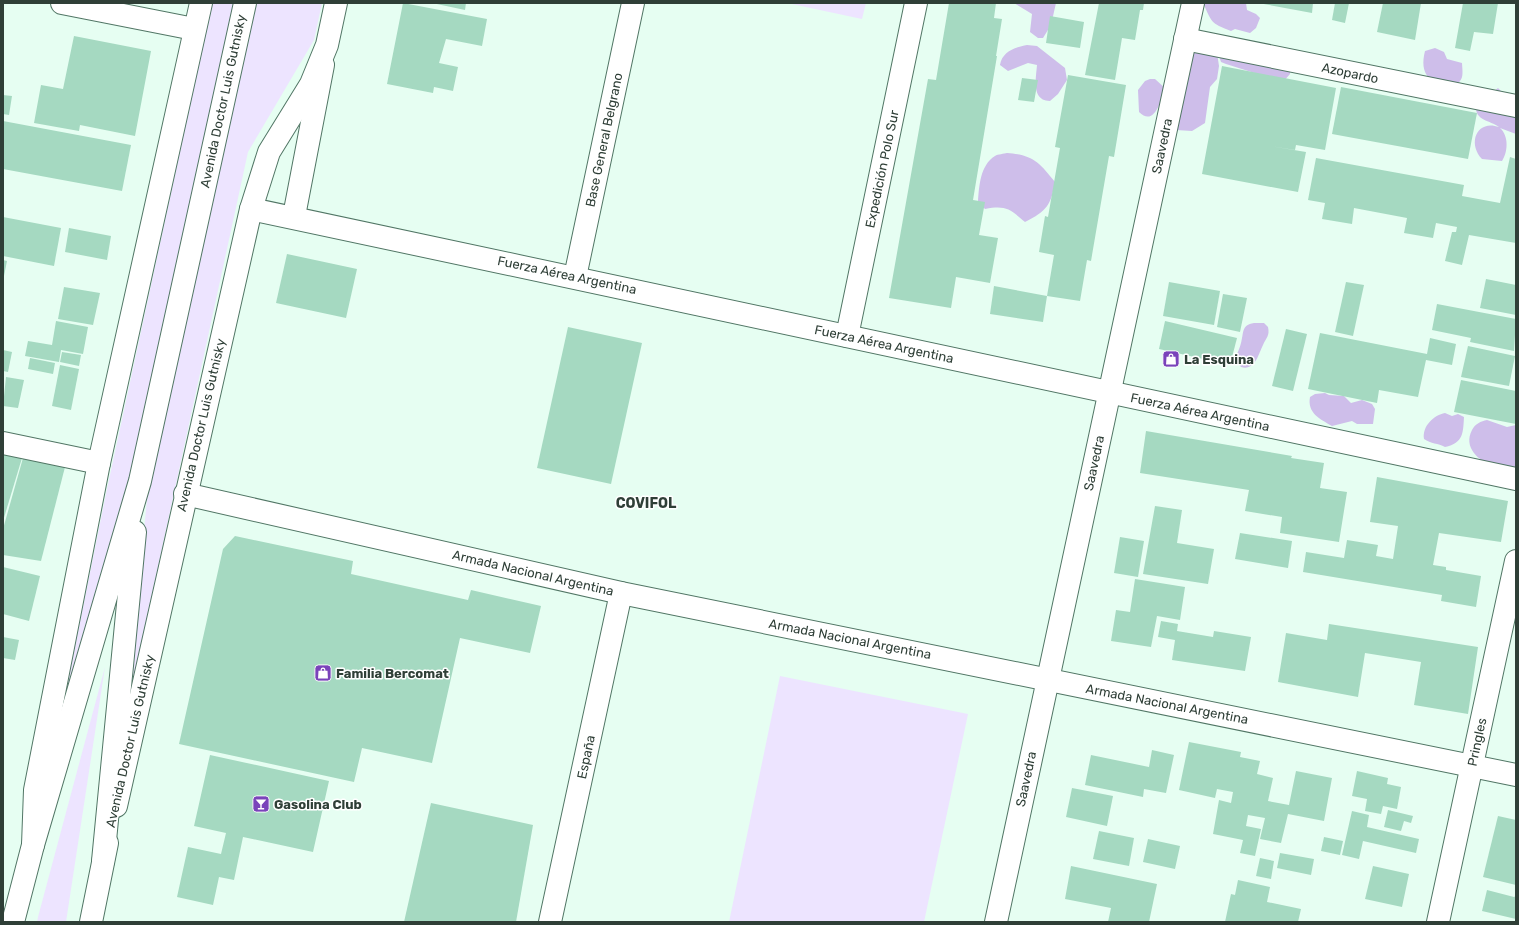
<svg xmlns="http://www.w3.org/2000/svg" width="1519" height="925" font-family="Rubik,sans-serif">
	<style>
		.green { fill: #ede4ff }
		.forest { fill: #cebeea }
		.building { fill: #a5d9c1 }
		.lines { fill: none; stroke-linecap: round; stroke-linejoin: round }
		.minor-casing { stroke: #517665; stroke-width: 24 }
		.secondary-casing { stroke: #517665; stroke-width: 24 }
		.primary-casing { stroke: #517665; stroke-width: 24 }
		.minor { stroke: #fff; stroke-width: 22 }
		.secondary { stroke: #fff; stroke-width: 22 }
		.primary { stroke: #fff; stroke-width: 22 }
		.labels { text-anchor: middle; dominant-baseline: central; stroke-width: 3; stroke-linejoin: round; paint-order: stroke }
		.street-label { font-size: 13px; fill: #2f3f37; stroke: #fff }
		.poi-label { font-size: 13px; font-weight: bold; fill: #2f3f37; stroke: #fff; text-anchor: start }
		.neighbourhood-label { font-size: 14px; font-weight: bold; fill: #2f3f37; stroke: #fff }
	</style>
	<rect width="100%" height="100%" fill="#e6fef2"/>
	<!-- green -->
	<g class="green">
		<polygon points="212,3 322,3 314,40 248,152 126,715 157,397 49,775 107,489"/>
		<polygon points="787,3 866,3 862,19"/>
		<polygon points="105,667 66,922 37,922 38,917"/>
		<polygon points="780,676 968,714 924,922 729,922"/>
	</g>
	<!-- forest -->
	<g class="forest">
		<polygon points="1014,3 1056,3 1051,25 1043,38 1038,38 1030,32 1032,14"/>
		<path d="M 1203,3 L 1246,3 L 1247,10 L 1256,14 L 1260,18 L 1256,28 L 1250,33 L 1235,29 L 1231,31 C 1210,23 1212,22 1203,3 Z"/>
		<path d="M 1027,45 L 1037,46 L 1065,68 L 1067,80 L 1058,94 L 1050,101 C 1031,101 1036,78 1037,65 L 1028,63 L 1008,71 L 1000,65 C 1002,51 1016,47 1027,45 Z"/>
		<polygon points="1190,47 1217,53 1219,66 1217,79 1210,87 1205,123 1192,131 1176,130"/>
		<path d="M 1435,48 L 1444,52 L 1447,59 L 1462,63 C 1463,78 1464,80 1450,89 C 1430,82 1419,75 1425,51 Z"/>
		<polygon points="1217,50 1291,63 1290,74 1283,82 1226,64 1221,62"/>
		<path d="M 1150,79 L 1155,79 L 1166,89 C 1161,98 1155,128 1139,112 L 1138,90 L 1145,81 Z"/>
		<path d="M 1498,88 L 1502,92 L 1516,96 L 1516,134 L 1500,128 C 1509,136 1508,152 1502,161 L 1482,159 C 1467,143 1477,119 1499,127 C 1490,120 1475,121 1476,106 Z"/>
		<path d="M 1007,153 C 1033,155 1039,162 1055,182 C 1051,205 1047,211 1025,222 C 1010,209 1006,205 985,209 L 978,202 C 979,187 980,165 995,156 C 998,154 1004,154 1007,153 Z"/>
		<path d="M 1254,323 L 1264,323 L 1268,327 C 1270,336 1266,338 1263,345 C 1258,355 1255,371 1241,367 L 1235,359 C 1237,353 1240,348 1241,343 C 1244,333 1241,325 1254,323 Z"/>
		<path d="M 1325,393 L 1329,395 L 1344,396 L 1351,403 L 1362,400 L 1372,404 L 1375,409 L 1373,424 L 1357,424 L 1352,421 L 1332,426 C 1320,419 1307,413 1310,397 L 1315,394 Z"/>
		<path d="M 1445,413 L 1452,416 L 1458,414 L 1464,417 C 1463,432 1464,443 1445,447 C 1438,443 1431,444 1424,439 C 1422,426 1434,415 1445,413 Z"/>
		<path d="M 1487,420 L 1507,427 L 1516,425 L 1516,468 C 1509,468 1501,468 1494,466 C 1478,461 1463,447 1472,430 C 1475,424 1481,421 1487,420 Z"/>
	</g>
	<!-- building -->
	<g class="building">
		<polygon points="403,3 487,19 482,46 446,39 439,63 458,67 453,91 434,87 433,93 387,84"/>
		<polygon points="432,3 466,3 465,10"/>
		<polygon points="949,3 996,3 994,18 1002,19 996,56 997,56 973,200 985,202 979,235 998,238 990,283 956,277 951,308 889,298 928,79 936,80"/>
		<polygon points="1099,3 1144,3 1143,10 1140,10 1135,40 1122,38 1115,80 1085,75"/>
		<polygon points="1258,3 1313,3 1312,13"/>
		<polygon points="1335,3 1349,3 1345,23 1332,20"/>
		<polygon points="1383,3 1421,3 1415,40 1377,32"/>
		<polygon points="1463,3 1498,3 1493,34 1474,32 1470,51 1455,48"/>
		<polygon points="1050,16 1084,22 1080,48 1046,43"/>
		<polygon points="74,36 151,51 135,136 80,125 79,131 34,123 41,85 63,89"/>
		<polygon points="1222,66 1336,88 1325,150 1296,145 1295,150 1258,144 1306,152 1298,192 1202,174"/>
		<polygon points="1068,75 1126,85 1114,157 1109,156 1091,261 1087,260 1080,301 1047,296 1054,255 1039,252 1045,216 1048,217 1060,148 1055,147"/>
		<polygon points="1022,78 1038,80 1034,102 1018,100"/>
		<polygon points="1341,87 1477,113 1468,159 1332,134"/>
		<polygon points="3,95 12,96 9,115 3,114"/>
		<polygon points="3,121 131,145 122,191 3,169"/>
		<polygon points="1510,157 1516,159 1516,243 1469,235 1462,265 1445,261 1452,232 1456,232 1457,227 1436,223 1433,238 1404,233 1407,218 1354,208 1352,224 1322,219 1325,203 1308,200 1316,158 1464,185 1462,196 1500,203"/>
		<polygon points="3,217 61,228 54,266 3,256"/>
		<polygon points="69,228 111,236 107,260 65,252"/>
		<polygon points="287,254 357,269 346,318 276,303"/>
		<polygon points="3,260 7,261 4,276 3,276"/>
		<polygon points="1486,279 1516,285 1516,315 1480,308"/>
		<polygon points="1169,282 1220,291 1214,325 1163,316"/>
		<polygon points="1346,282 1364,285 1353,336 1335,332"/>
		<polygon points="994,286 1047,296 1043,322 990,314"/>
		<polygon points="64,287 100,293 93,325 58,319"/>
		<polygon points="1223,294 1247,298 1240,332 1217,327"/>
		<polygon points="1437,304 1516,319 1514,351 1470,342 1471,338 1432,330"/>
		<polygon points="56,321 88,327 83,354 61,350 59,362 25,356 28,341 52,345"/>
		<polygon points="1165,321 1237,338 1230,365 1159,349"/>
		<polygon points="568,327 642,343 611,484 537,468"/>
		<polygon points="1286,329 1307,334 1293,391 1272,386"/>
		<polygon points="1320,333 1427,354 1430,338 1456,344 1452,365 1426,360 1418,397 1379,390 1377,403 1308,389"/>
		<polygon points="1468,346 1515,356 1509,386 1461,377"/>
		<polygon points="3,350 12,352 8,372 3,371"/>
		<polygon points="62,352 81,355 79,366 60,362"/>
		<polygon points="30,358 55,363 53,374 28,369"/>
		<polygon points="60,365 79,369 71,410 52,406"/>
		<polygon points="6,377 24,380 18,408 3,406"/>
		<polygon points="1461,380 1516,391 1516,424 1454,412"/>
		<polygon points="1146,431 1292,456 1291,458 1324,463 1320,488 1347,492 1339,542 1280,533 1282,517 1245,511 1249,490 1140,473"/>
		<polygon points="3,454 22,458 3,521"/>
		<polygon points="23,458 65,467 41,561 3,555 3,529"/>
		<polygon points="1377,477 1508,501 1501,542 1439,533 1433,565 1446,567 1446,570 1481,576 1476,607 1441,601 1442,595 1303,572 1306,552 1344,558 1347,540 1378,545 1376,556 1393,559 1398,526 1370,522"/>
		<polygon points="1155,506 1182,510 1177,543 1214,549 1208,584 1143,574"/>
		<polygon points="1240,533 1292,541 1288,568 1235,559"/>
		<polygon points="235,536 353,561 351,574 468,600 471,590 541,606 530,653 460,638 432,763 362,748 354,782 179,744 223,549"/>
		<polygon points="1120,537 1144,541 1138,577 1114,573"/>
		<polygon points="3,567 40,576 29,621 3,614"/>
		<polygon points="1135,579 1185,587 1180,620 1157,616 1151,647 1111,641 1116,610 1130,612"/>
		<polygon points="1161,621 1178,624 1177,631 1213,637 1214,631 1251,637 1245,671 1172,660 1175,640 1158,637"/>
		<polygon points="1329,624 1478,647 1468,714 1414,705 1421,662 1365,653 1358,697 1278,682 1286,633 1327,640"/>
		<polygon points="3,637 19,640 15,660 3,658"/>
		<polygon points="1189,742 1241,752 1240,757 1260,761 1257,774 1273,778 1268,801 1289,805 1296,771 1332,778 1324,821 1288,814 1281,843 1260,839 1265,818 1248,815 1246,826 1261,829 1255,856 1240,853 1243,840 1213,834 1219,800 1231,803 1233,792 1217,789 1215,798 1179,790"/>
		<polygon points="1152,750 1174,755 1166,793 1144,789 1143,797 1085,785 1091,755 1149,767"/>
		<polygon points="210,755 329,781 313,852 243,837 234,880 219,877 213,905 177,897 188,847 221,854 226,833 194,826"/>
		<polygon points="1357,771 1388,778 1387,784 1401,787 1397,809 1383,806 1381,814 1365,811 1367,799 1352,796"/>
		<polygon points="1072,788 1113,796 1107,826 1066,817"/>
		<polygon points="431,803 533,825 516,922 404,922"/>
		<polygon points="1388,810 1413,816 1411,823 1404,821 1401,831 1384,827"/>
		<polygon points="1352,811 1369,815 1367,827 1419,839 1416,853 1363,841 1359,859 1342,855"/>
		<polygon points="1498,816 1516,820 1516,885 1483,877"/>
		<polygon points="1099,831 1134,838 1129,866 1093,859"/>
		<polygon points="1324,837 1343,841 1340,855 1321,851"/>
		<polygon points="1148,839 1180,846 1175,869 1143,862"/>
		<polygon points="1280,853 1314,859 1311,875 1277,868"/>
		<polygon points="1260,858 1274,861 1271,879 1256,876"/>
		<polygon points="1071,866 1157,884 1149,922 1108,922 1111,908 1065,899"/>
		<polygon points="1373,866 1409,874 1402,907 1365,899"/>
		<polygon points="1238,880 1270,887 1267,902 1301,909 1298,922 1225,922 1231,894 1235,895"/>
		<polygon points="1487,890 1514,897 1516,896 1516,919 1482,911"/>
	</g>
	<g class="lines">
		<!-- minor casing -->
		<g class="minor-casing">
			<g id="minor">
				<polyline points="62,3 194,29"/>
				<polyline points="1185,39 1516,106"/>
				<polyline points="251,209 1516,479"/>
				<polyline points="294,216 323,65"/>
				<polyline points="575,277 633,3"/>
				<polyline points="847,336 916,3"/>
				<polyline points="3,443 99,463"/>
				<polyline points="185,494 621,593 1516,775"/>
				<polyline points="550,922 621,593"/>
				<polyline points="996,922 1193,3"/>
				<polyline points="1438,922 1516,561"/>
			</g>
		</g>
		<!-- secondary casing -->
		<g class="secondary-casing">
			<g id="secondary">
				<polyline points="116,806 251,209 269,152 311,84 327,45 336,3"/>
				<polyline points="13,922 33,845 35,790 99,463 201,3"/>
				<polyline points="91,922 107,843"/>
			</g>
		</g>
		<!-- primary casing -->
		<g class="primary-casing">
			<g id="primary">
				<polyline points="33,845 140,481 245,3"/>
				<polyline points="103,861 135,532"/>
			</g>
		</g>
		<!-- minor -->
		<use href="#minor" class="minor"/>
		<!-- secondary -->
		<use href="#secondary" class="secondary"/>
		<!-- primary -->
		<use href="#primary" class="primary"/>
	</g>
	<!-- icons -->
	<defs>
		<g id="shop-square" transform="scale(0.9)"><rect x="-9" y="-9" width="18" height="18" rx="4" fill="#7a43ba" stroke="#fff"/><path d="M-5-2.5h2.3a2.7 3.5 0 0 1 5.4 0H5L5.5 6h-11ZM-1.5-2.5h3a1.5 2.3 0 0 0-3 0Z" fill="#fff"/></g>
		<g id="bar-square" transform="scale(0.9)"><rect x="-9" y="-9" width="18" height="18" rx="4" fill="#7a43ba" stroke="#fff"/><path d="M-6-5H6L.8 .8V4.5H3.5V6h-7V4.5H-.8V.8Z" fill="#fff"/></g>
	</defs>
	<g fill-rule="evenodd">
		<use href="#shop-square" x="1171" y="359"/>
		<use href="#shop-square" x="323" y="673"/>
		<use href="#bar-square" x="261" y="804"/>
	</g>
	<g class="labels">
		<!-- street labels -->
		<g class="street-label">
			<text transform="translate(1350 73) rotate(12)">Azopardo</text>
			<text transform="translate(223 101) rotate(-78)">Avenida Doctor Luis Gutnisky</text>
			<text transform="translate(604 140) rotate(-78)">Base General Belgrano</text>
			<text transform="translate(1162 146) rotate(-78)">Saavedra</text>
			<text transform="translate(882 169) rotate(-78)">Expedición Polo Sur</text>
			<text transform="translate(567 275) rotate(12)">Fuerza Aérea Argentina</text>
			<text transform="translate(884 344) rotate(12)">Fuerza Aérea Argentina</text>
			<text transform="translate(1200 412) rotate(12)">Fuerza Aérea Argentina</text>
			<text transform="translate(201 425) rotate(-77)">Avenida Doctor Luis Gutnisky</text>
			<text transform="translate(1094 463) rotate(-78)">Saavedra</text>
			<text transform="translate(533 573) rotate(13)">Armada Nacional Argentina</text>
			<text transform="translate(850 639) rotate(11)">Armada Nacional Argentina</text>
			<text transform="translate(1167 704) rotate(11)">Armada Nacional Argentina</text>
			<text transform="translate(130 741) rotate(-77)">Avenida Doctor Luis Gutnisky</text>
			<text transform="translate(1477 742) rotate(-78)">Pringles</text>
			<text transform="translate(586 757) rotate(-78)">España</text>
			<text transform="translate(1026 779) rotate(-78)">Saavedra</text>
		</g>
		<!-- poi labels -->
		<g class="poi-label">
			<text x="1184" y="359">La Esquina</text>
			<text x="336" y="673">Familia Bercomat</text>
			<text x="274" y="804">Gasolina Club</text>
		</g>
		<!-- neighbourhood labels -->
		<g class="neighbourhood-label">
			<text x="646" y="503">COVIFOL</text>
		</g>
	</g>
	<!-- border -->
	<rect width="1519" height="925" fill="none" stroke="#2f3f37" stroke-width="8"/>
</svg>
